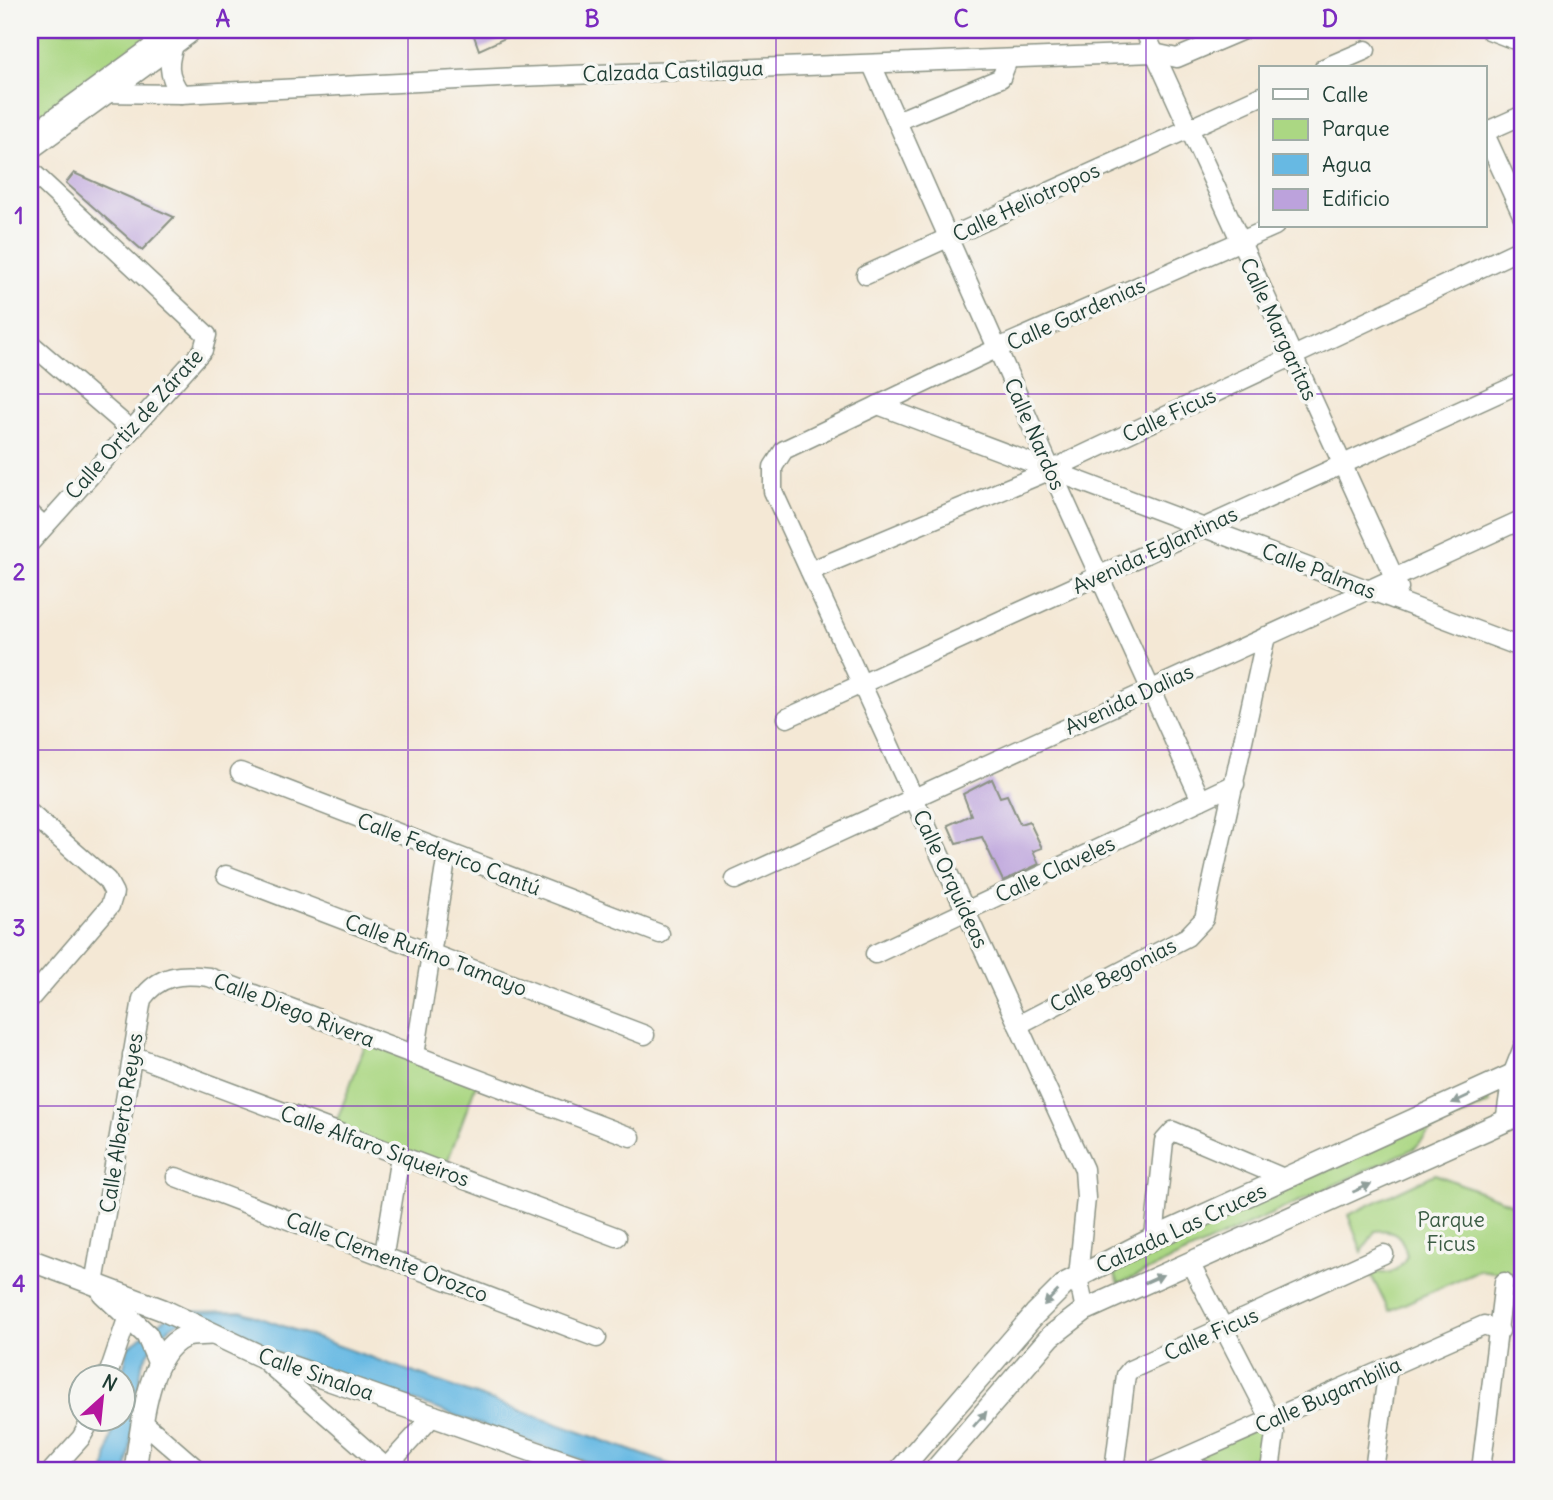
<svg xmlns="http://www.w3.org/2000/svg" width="1553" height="1500" font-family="Delius,sans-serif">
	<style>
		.green { fill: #abd783; stroke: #658a5c; stroke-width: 2 }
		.water { fill: #67b9e3; stroke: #437b8c; stroke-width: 2 }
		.building { fill: #bca2dc }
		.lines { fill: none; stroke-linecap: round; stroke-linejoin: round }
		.minor-casing { stroke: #8a9284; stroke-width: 21 }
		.tertiary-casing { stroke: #8a9284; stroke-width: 24 }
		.trunk-casing { stroke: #8a9284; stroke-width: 33 }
		.minor { stroke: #fff; stroke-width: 18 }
		.tertiary { stroke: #fff; stroke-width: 21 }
		.trunk { stroke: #fff; stroke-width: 30 }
		.oneway { fill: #8f9e9a }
		.grid { fill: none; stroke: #7b2cbf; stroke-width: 2; stroke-opacity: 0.55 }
		.labels { text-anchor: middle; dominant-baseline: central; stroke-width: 7; stroke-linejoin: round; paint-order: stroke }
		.street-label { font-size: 21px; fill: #1f3d34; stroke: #f6f6f2 }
		.park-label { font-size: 21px; fill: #3b5c44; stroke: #f6f6f2 }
		.neatline { fill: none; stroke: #7b2cbf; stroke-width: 2.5 }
		.grid-label { font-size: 23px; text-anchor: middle; font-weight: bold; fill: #7b2cbf }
	</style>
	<rect width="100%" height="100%" fill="#f6f6f2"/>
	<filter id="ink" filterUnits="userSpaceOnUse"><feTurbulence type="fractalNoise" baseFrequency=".0143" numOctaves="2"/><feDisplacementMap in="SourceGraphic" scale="14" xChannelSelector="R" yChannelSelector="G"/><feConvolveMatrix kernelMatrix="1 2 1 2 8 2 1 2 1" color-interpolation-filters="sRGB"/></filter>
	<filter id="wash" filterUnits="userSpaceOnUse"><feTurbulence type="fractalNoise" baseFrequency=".00686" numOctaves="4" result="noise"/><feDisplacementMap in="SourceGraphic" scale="28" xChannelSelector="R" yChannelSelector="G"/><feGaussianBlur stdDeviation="1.57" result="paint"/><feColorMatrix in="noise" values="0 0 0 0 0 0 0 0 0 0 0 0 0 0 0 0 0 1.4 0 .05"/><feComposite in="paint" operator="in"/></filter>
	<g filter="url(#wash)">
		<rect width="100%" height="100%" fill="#f4e8d5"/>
		<!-- green -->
		<g class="green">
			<polygon points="33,30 183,30 30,142 30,32"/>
			<polygon points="367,1040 478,1079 445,1168 334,1128"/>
			<polygon points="1486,1098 1490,1103 1430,1131 1415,1148 1119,1284 1113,1270 1244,1207"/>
			<path d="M 1435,1174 L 1523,1208 L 1523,1276 L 1479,1270 L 1389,1311 L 1369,1271 C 1389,1276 1397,1273 1407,1256 C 1403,1237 1396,1228 1375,1231 L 1362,1252 L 1348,1215 Z"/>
			<polygon points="1270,1422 1269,1470 1209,1470 1181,1461"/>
		</g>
		<!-- water -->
		<path class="water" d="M 241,1311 L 686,1470 L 609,1470 L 233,1337 C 192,1300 164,1324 142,1364 L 127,1470 L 105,1470 L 114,1420 L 122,1420 L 122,1377 L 128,1347 L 174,1312 Z"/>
		<g id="blocks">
			<!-- building -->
			<g class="building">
				<polygon points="472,30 523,30 479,50"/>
				<polygon points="74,173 174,217 142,250 66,183"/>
				<polygon points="992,779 1000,797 1007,795 1020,824 1029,821 1042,848 1033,851 1039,864 1003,881 982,837 956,843 948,825 971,815 963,794"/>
			</g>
		</g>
	</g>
	<g filter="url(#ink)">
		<use href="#blocks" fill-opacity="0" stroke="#8a9284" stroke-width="2"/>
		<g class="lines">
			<!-- minor casing -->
			<g class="minor-casing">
				<g id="minor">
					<polyline points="1144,30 1399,588"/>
					<polyline points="1489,30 1523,43"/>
					<path d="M 176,39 C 168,62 166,74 181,94"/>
					<polyline points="872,65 1051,470 1201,800"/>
					<polyline points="1324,68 1366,50"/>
					<polyline points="99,93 181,94 517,77 1154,53 1177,58 1243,30"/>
					<polyline points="897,121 1001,78 1008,60"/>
					<polyline points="1485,132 1523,115"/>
					<polyline points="1485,134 1523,217"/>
					<polyline points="30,170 207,335 203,350 30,543"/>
					<polyline points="866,275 1261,96"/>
					<polyline points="30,343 130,429"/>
					<polyline points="878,405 1523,648"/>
					<polyline points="30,513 43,525"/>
					<polyline points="810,571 1051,470 1523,248"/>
					<polyline points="787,718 1523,382"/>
					<polyline points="240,772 660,934"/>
					<polyline points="30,813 107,880 114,893 110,906 30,999"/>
					<polyline points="226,875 645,1035"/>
					<polyline points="735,880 1523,519"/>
					<polyline points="875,954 1235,784"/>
					<polyline points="1018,1025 1187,937 1204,919 1266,636"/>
					<polyline points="132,1055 617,1237"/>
					<polyline points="415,1055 447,854"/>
					<polyline points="1505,1122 1512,1075 1523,1047"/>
					<polyline points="176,1177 597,1338"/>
					<polyline points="1154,1238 1164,1141 1173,1131 1286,1179"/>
					<polyline points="384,1254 400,1156"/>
					<polyline points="1190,1263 1271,1420 1275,1434 1270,1470"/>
					<path d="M 94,1284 L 142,999 C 159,975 181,973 209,977 L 631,1137"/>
					<polyline points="1085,1310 1078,1277 1086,1198 1084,1169 773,491 773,467 784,450 998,348 1275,226"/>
					<polyline points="263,1359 389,1470"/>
					<polyline points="107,1378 128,1316"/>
					<polyline points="143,1422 198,1470"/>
					<polyline points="1177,1461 1204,1470"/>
					<polyline points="52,1470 81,1438 91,1420"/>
					<polyline points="384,1470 434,1415"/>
					<polyline points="1114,1470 1126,1375 1130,1370 1384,1254"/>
					<polyline points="1156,1470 1484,1325 1500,1331"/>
					<polyline points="1374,1470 1388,1368"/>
					<polyline points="1481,1470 1504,1282"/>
				</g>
			</g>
			<!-- tertiary casing -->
			<g class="tertiary-casing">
				<g id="tertiary">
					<polyline points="30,1260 163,1310 258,1355 587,1470"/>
					<polyline points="103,1293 147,1335 159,1363"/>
					<path d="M 135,1470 C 141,1435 146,1353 184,1337 C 191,1334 202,1335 210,1334"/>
					<polyline points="900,1470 1035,1314 1066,1283 1154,1238 1523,1070"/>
					<polyline points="935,1470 1051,1336 1085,1310 1523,1113"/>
				</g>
			</g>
			<!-- trunk casing -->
			<g class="trunk-casing">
				<polyline id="trunk" points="30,143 185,30"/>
			</g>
			<!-- minor -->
			<use href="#minor" class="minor"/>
			<!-- tertiary -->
			<use href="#tertiary" class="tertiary"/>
			<!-- trunk -->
			<use href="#trunk" class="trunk"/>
		</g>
		<!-- one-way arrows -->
		<defs><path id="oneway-solid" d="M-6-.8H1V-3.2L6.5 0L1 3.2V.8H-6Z" transform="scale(1.75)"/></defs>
		<g class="oneway">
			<use href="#oneway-solid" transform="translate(1461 1099) rotate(155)"/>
			<use href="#oneway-solid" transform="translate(1362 1188) rotate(-24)"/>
			<use href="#oneway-solid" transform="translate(1154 1279) rotate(-24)"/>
			<use href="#oneway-solid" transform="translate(1051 1298) rotate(134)"/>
			<use href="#oneway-solid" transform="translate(980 1419) rotate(-49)"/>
		</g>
	</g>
	<!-- grid -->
	<path class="grid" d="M 408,30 L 408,1470M 776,30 L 776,1470M 1146,30 L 1146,1470M 30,394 L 1523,394M 30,750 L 1523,750M 30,1106 L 1523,1106"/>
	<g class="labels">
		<!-- street labels -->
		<g class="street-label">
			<text transform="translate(673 71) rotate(-2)">Calzada Castilagua</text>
			<text transform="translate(1026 202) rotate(-25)">Calle Heliotropos</text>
			<text transform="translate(1076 314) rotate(-24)">Calle Gardenias</text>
			<text transform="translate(1279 329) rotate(65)">Calle Margaritas</text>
			<text transform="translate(1169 415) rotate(-25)">Calle Ficus</text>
			<text transform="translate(134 424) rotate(-48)">Calle Ortiz de Zárate</text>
			<text transform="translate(1035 434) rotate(66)">Calle Nardos</text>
			<text transform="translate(1155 550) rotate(-25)">Avenida Eglantinas</text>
			<text transform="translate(1319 571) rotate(21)">Calle Palmas</text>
			<text transform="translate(1129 699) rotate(-25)">Avenida Dalias</text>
			<text transform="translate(449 854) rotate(21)">Calle Federico Cantú</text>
			<text transform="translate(1055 869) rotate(-25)">Calle Claveles</text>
			<text transform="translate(951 879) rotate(65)">Calle Orquídeas</text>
			<text transform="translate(436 955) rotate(21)">Calle Rufino Tamayo</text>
			<text transform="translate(1113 975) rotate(-27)">Calle Begonias</text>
			<text transform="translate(294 1010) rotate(21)">Calle Diego Rivera</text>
			<text transform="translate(121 1123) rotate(-81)">Calle Alberto Reyes</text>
			<text transform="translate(375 1146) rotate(20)">Calle Alfaro Siqueiros</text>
			<text transform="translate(1181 1228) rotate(-25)">Calzada Las Cruces</text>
			<text transform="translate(387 1257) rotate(21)">Calle Clemente Orozco</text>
			<text transform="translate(1211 1334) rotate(-24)">Calle Ficus</text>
			<text transform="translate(316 1374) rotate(19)">Calle Sinaloa</text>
			<text transform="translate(1328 1395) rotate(-24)">Calle Bugambilia</text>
		</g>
		<!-- park labels -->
		<g class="park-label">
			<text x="1451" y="1219">Parque<tspan x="1451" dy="24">Ficus</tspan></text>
		</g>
	</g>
	<!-- margin -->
	<rect width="1553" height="1500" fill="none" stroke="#f6f6f2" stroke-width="77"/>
	<!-- legend -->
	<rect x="1259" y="66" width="228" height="161" fill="#f6f6f2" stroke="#a0aca6" stroke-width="2"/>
	<rect x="1273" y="89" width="35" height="10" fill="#ffffff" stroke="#a0aca6" stroke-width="2"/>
	<text x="1322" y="102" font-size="21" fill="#1f3d34">Calle</text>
	<rect x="1273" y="119" width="35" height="21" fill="#abd783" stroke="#a0aca6" stroke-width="2"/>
	<text x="1322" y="136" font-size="21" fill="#1f3d34">Parque</text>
	<rect x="1273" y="154" width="35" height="21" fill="#67b9e3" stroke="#a0aca6" stroke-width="2"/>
	<text x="1322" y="172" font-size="21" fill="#1f3d34">Agua</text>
	<rect x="1273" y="189" width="35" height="21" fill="#bca2dc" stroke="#a0aca6" stroke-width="2"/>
	<text x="1322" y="206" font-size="21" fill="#1f3d34">Edificio</text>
	<!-- north arrow -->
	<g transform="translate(102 1398) rotate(27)"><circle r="33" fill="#f6f6f2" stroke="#a0aca6" stroke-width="2"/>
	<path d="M0-5L12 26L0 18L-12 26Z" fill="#b5179e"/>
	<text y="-10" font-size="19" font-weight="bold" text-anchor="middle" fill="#1f3d34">N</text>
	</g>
	<rect x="38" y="38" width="1476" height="1424" class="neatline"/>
	<g class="grid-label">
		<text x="223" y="27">A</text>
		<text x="592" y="27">B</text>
		<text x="961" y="27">C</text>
		<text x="1330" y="27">D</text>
		<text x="19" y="224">1</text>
		<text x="19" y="580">2</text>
		<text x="19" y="936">3</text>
		<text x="19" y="1292">4</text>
	</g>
</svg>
